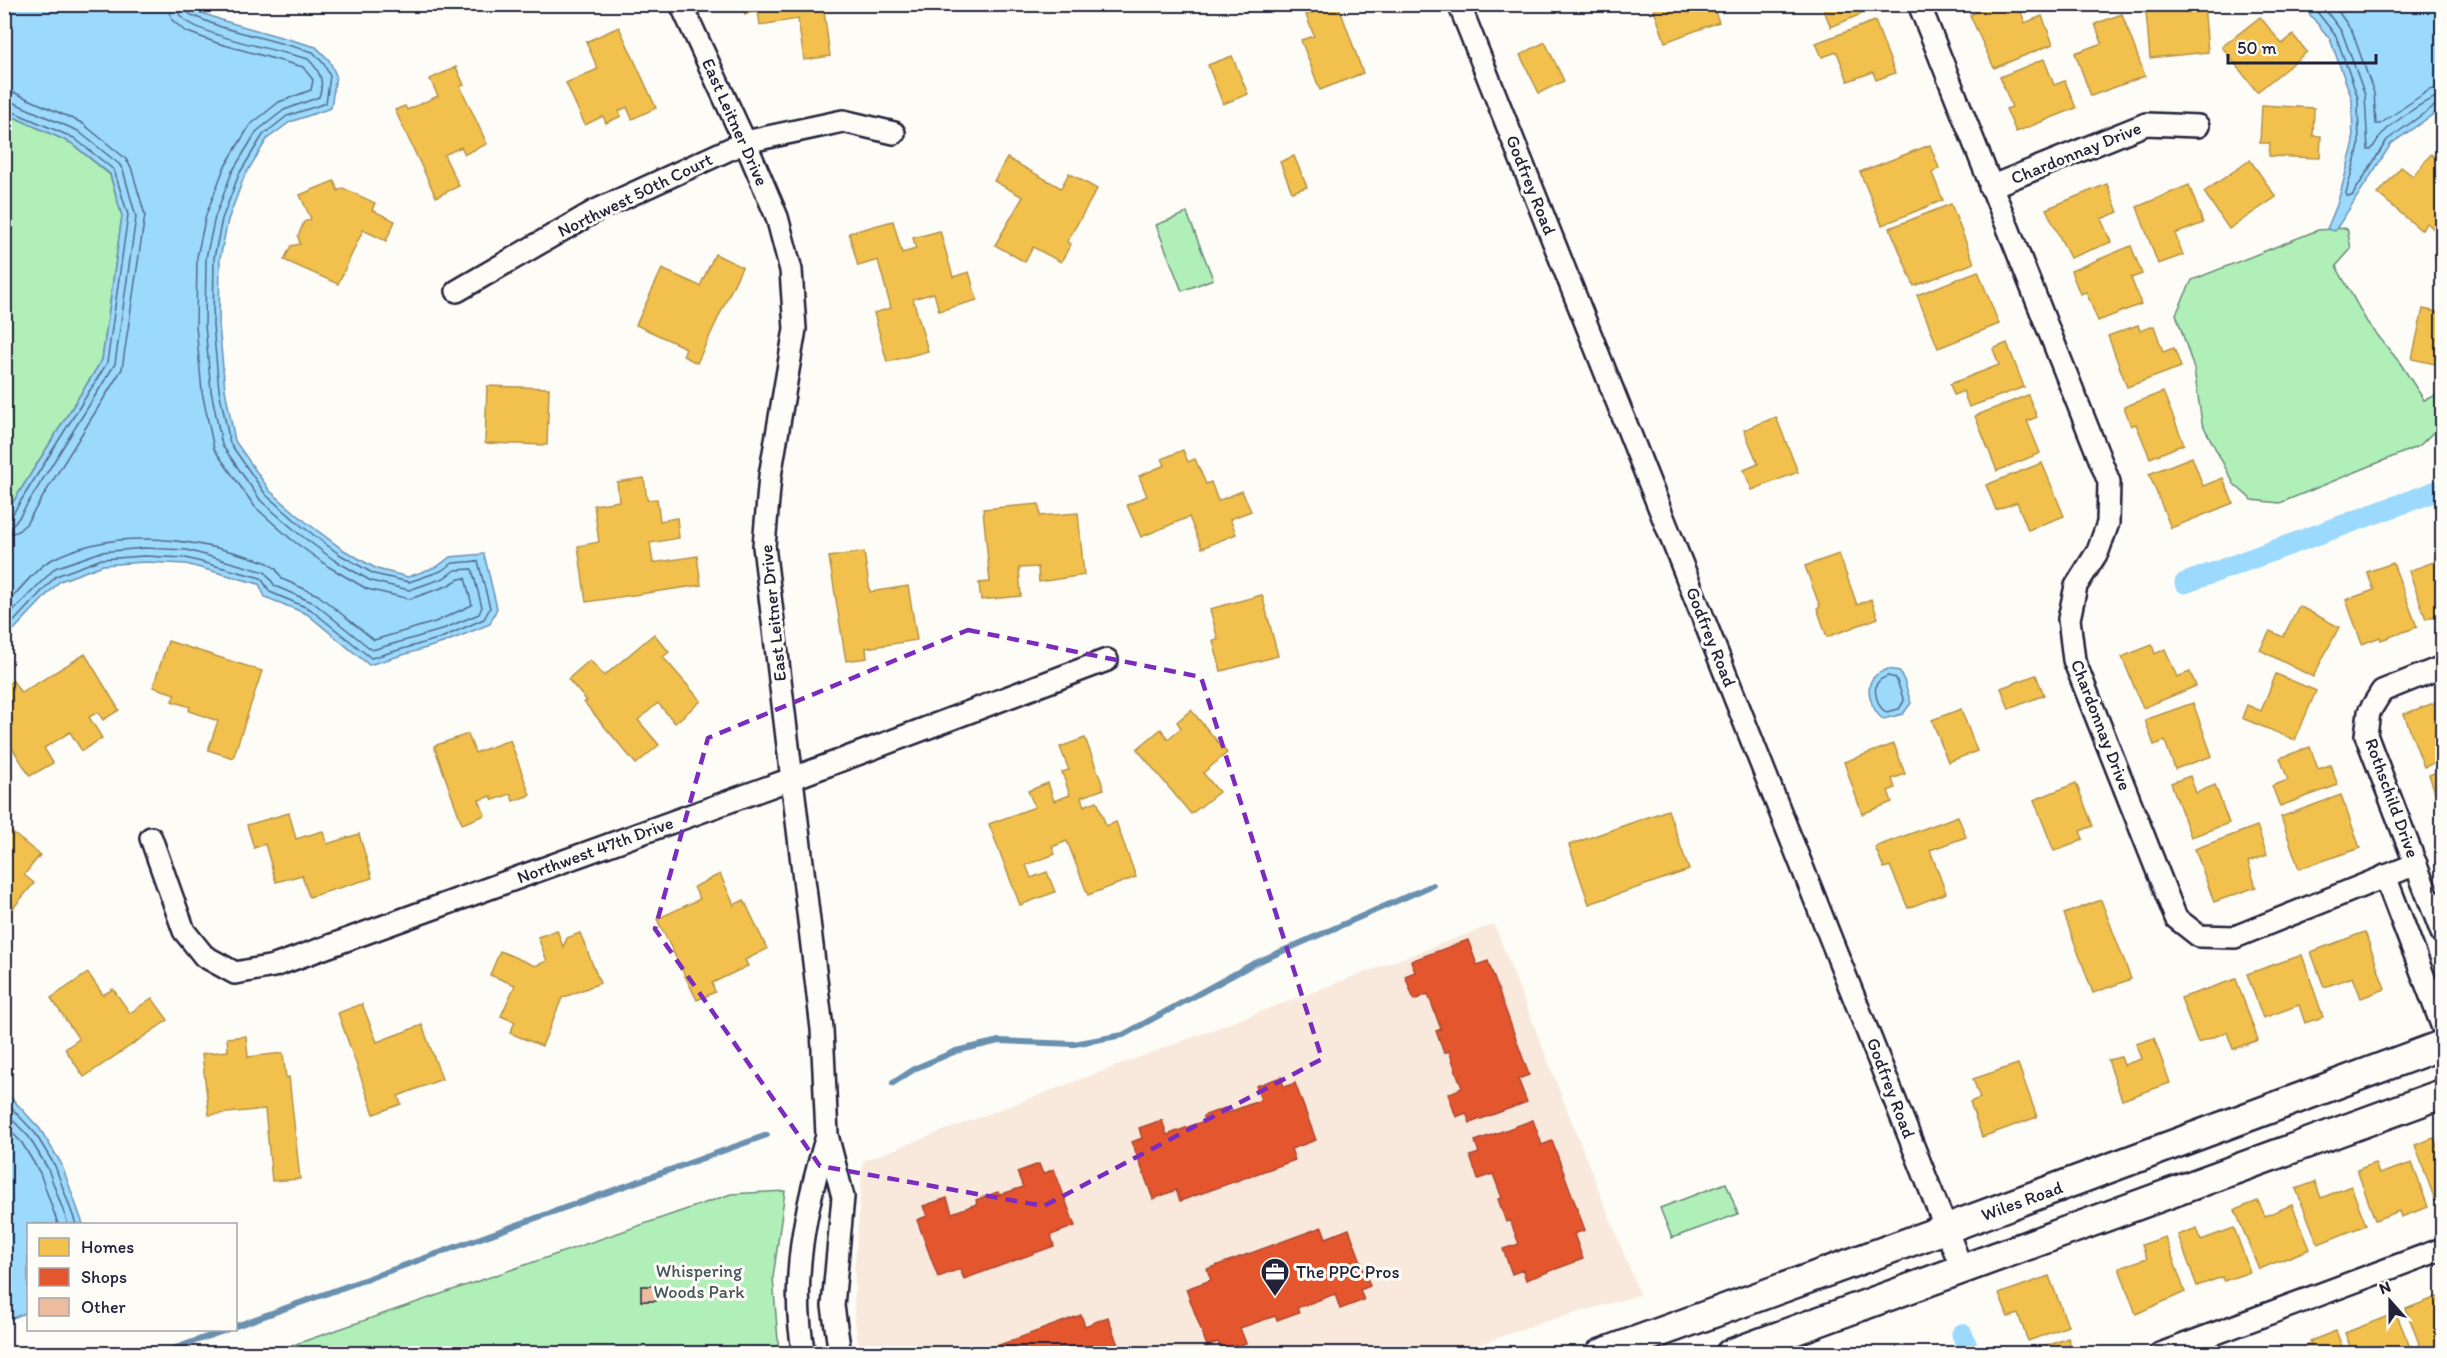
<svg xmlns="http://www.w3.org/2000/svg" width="2447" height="1358" font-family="Itim,sans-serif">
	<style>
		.built { fill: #f8e9dc }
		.green { fill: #b0efb7; stroke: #698879; stroke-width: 1.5 }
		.water { fill: #9bd9fd; stroke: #6b90af; stroke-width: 1.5 }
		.homes { fill: #f2c14e; stroke: #b49148; stroke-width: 1.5 }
		.shops { fill: #e4572e; stroke: #aa4732; stroke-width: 1.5 }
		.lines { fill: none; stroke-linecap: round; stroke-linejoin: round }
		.shore { stroke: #526b89; stroke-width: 1.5 }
		.stream { stroke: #6b90af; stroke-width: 6 }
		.canal { stroke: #9bd9fd; stroke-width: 21 }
		.building { fill: #edbc9e; stroke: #22223b; stroke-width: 1.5 }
		.street-casing { stroke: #22223b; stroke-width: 26 }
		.secondary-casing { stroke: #22223b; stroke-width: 33 }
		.street { stroke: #fdfcf7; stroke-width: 21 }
		.secondary { stroke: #fdfcf7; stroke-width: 28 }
		.marked { fill: none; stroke: #7b2cbf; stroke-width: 4.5; stroke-dasharray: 12 8; stroke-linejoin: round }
		.labels { text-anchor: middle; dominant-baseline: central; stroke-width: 6; stroke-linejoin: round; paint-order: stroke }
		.street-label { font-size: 18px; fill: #22223b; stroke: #fdfcf7 }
		.park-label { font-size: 18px; fill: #46555a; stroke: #fdfcf7 }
		.poi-label { font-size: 18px; fill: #22223b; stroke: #fdfcf7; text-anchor: start }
	</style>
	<rect width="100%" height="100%" fill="#fdfcf7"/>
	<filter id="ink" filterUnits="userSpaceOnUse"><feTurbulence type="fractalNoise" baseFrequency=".0167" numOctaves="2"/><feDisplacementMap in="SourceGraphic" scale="12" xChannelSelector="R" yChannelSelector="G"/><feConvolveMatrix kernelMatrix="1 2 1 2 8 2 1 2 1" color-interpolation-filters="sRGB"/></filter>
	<g filter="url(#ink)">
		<!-- built -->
		<polygon class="built" points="1494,924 1640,1295 1536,1324 1457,1353 859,1354 854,1313 855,1265 863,1161"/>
		<!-- green -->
		<g class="green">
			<polygon points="5,113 71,143 110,175 122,216 102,360 5,515"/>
			<polygon points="1187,213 1213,279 1182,291 1156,225"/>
			<polygon points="2347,228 2351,249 2336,266 2367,322 2400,363 2424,400 2442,393 2442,424 2419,446 2280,503 2252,500 2234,484 2202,423 2194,369 2176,314 2192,280 2318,230"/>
			<polygon points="1726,1183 1738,1214 1672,1238 1660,1208"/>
			<polygon points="785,1191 773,1278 779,1353 267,1354 731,1194"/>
		</g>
		<!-- water -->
		<g class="water">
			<polygon points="5,4 187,5 194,10 224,21 316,47 329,60 336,75 331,108 290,122 267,139 244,177 228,220 220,258 219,325 225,389 235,441 270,491 306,522 342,549 377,569 408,577 438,566 450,557 484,554 497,608 490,624 443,643 369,665 307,614 265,597 259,584 186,564 144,562 103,565 60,581 5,639 5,515 102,360 122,216 110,174 71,143 5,113"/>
			<polygon points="2441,4 2442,108 2391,144 2335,231 2327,229 2337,205 2353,146 2352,99 2330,39 2302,5"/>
			<path d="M 1888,669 L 1899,671 L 1904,680 L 1911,703 L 1903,714 L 1883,719 C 1872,711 1863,687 1875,676 C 1878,673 1884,671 1888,669 Z"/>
			<polygon points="5,1091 40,1129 61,1163 83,1224 28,1224 28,1312 5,1321"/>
		</g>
		<!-- homes -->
		<g class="homes">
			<polygon points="743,4 823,4 830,56 804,60 798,19 760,25 758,11 745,14"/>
			<polygon points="1333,4 1338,4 1363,73 1320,90 1301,40 1314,36 1306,15"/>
			<polygon points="1652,4 1712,4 1719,22 1665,42"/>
			<polygon points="1821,4 1874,4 1875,8 1831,27"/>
			<polygon points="1996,4 2018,4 2025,23 2042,16 2053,44 1994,68 1970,15"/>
			<polygon points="2178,4 2204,4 2208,52 2150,58 2146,12 2178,9"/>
			<polygon points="2122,14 2145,76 2091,96 2075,53 2102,43 2095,24"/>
			<polygon points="2260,17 2282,44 2293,35 2307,52 2257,92 2222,47"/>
			<polygon points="1875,21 1895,73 1876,80 1873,72 1848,81 1837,52 1822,57 1816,43"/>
			<polygon points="619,27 656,108 632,119 627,107 619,111 621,116 606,123 603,116 585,125 566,83 598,69 586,42"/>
			<polygon points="1545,42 1564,81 1539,93 1520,55"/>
			<polygon points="1232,56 1248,94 1223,104 1208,65"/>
			<polygon points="2044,59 2054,85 2065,81 2076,108 2016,132 2006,109 2012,107 2000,77"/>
			<polygon points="456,67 464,85 460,86 487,144 465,154 461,147 444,155 459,186 436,197 395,110 405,106 407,110 438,96 430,79"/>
			<polygon points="2262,105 2314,108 2313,136 2321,136 2320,158 2269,156 2270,143 2260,143"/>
			<polygon points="1930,145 1939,168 1932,173 1943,200 1882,225 1860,172"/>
			<polygon points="2431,154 2442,164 2441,235 2427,223 2421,230 2378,194 2401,167 2413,176"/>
			<polygon points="1294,156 1307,187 1292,192 1280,162"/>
			<polygon points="1007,158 1061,188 1069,173 1097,189 1067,242 1071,244 1061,262 1033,247 1025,262 995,245 1023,197 994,181"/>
			<polygon points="2250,160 2276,197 2229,229 2204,192"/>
			<polygon points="334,181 338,191 343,188 375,203 372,210 395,221 386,241 363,230 338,284 284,260 291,246 300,244 298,236 304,222 311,219 300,195"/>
			<polygon points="2107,184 2118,212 2101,219 2111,242 2070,258 2046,209"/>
			<polygon points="2189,185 2203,223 2175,234 2183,255 2158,264 2137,207"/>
			<polygon points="1951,204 1974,263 1914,286 1890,228"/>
			<polygon points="893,221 902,253 916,249 913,238 940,231 953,277 969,272 977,300 939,311 934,293 913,299 928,351 887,362 874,313 891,308 878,260 858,266 849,233"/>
			<polygon points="2131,246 2142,274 2131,278 2141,304 2098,321 2086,292 2080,294 2071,271"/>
			<polygon points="715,254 742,267 697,363 683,356 686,348 636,325 662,269 700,286"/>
			<polygon points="1978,271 1999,324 1938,348 1917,295"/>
			<polygon points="2423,309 2442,313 2442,385 2436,384 2440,365 2412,359"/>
			<polygon points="2138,325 2140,331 2154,326 2163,352 2174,348 2181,367 2127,387 2108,336"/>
			<polygon points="2007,343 2024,387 1969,407 1963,391 1954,395 1950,384 1999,365 1993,349"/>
			<polygon points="487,386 549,388 547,445 485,443"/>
			<polygon points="2163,392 2184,444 2150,458 2136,424 2131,426 2124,407"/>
			<polygon points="2028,395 2037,417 2027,421 2040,453 1997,471 1975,416"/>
			<polygon points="1776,417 1798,472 1752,490 1744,470 1758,464 1744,430"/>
			<polygon points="1183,450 1188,462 1195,459 1206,484 1211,482 1218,501 1242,491 1251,511 1230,519 1236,534 1202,548 1189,517 1141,537 1127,505 1147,496 1139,476 1165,465 1162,459"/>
			<polygon points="2192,457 2203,486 2223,478 2233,503 2171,528 2149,474"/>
			<polygon points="2042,463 2064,516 2028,530 2017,502 1996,510 1986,485"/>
			<polygon points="644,478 647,500 657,499 660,521 677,518 679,538 650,543 653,563 697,556 701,585 586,602 578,546 599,542 594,505 619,501 617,482"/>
			<polygon points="1039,504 1040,516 1078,513 1084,575 1039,582 1038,567 1019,568 1021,596 981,600 979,583 990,582 983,509"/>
			<polygon points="864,552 870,592 908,586 917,640 866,648 867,658 846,661 829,557"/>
			<polygon points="1839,554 1857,605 1871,599 1878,618 1827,637 1817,608 1820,607 1805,566"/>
			<polygon points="2442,559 2442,613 2426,619 2409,571"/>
			<polygon points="2393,563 2417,627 2381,640 2380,637 2362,644 2346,600 2374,590 2367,572"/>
			<polygon points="1262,595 1278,656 1221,671 1213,641 1218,640 1210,609"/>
			<polygon points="2299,606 2339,627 2313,677 2260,650 2270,631 2283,637"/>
			<polygon points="654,634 669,652 663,657 701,701 675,723 658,703 638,720 659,745 636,764 584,702 587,701 568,679 590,660 604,676"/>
			<polygon points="168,641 262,671 233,758 208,750 218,721 189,711 190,707 172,701 175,694 153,687"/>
			<polygon points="2152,645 2155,654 2165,649 2177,677 2190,672 2196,686 2143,708 2122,657"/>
			<polygon points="85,654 119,710 103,720 98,712 89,717 102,738 82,751 70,732 44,748 53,763 30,776 4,735 4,686 13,681 21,693"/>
			<polygon points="2276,674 2316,691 2295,740 2242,718 2247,705 2261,711"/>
			<polygon points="2036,675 2044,695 2009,709 2001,688"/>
			<polygon points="2442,700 2442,760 2424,767 2404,714"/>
			<polygon points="2193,703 2212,756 2175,769 2165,741 2154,745 2145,720"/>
			<polygon points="1961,709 1977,751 1948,762 1932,720"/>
			<polygon points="1191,710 1227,753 1203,773 1219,792 1191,814 1137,749 1161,729 1168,739 1181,728 1177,722"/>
			<polygon points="468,734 475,753 510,740 530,795 513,801 511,794 493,800 491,796 479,800 485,815 462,824 434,746"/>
			<polygon points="1085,738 1104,789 1081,797 1084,806 1097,801 1106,826 1116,822 1136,877 1088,895 1067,841 1052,847 1055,854 1026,865 1031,878 1047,872 1055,892 1020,905 989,824 1035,807 1028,791 1048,783 1054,801 1070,795 1062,772 1069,770 1060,747"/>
			<polygon points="1894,744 1905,774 1892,779 1895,788 1888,791 1892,802 1862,814 1844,762"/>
			<polygon points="2310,747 2318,769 2330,765 2338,785 2280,806 2272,786 2288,780 2280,758"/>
			<polygon points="2442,770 2442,812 2429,775"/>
			<polygon points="2190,776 2196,793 2215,785 2229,823 2191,837 2171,783"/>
			<polygon points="2076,783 2093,826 2080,831 2083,839 2054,851 2034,800"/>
			<polygon points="2341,795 2360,848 2299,869 2281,817"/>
			<polygon points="1668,810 1689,870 1589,904 1569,845"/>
			<polygon points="289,813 296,839 323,831 327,844 359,834 372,878 309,897 302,875 276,882 265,844 254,848 247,825"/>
			<polygon points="1958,816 1966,837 1930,850 1946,893 1908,908 1890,866 1884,868 1875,847"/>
			<polygon points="4,826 40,855 24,875 34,883 4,919"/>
			<polygon points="2257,826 2267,855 2248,862 2256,887 2214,902 2195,849"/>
			<polygon points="720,874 734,905 744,900 767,949 745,960 748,966 712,983 715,992 697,1000 657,919 700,899 694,887"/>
			<polygon points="2101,900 2131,979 2093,993 2064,914"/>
			<polygon points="557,930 563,947 567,938 580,933 600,983 562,998 542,1046 510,1033 515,1022 501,1016 515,985 490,975 500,951 535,966 547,961 538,937"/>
			<polygon points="2365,932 2385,989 2361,998 2353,977 2324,987 2311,952"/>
			<polygon points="2302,955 2323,1017 2305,1023 2299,1005 2263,1018 2247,974"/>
			<polygon points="88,973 103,995 113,989 130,1013 152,998 168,1020 84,1077 65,1049 79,1039 51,998"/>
			<polygon points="2236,979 2258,1040 2233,1049 2227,1032 2198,1043 2181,998"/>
			<polygon points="362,1004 377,1042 422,1025 442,1079 398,1096 401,1104 374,1114 338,1013"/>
			<polygon points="246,1036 248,1057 283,1053 286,1078 289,1077 300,1179 272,1181 265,1109 209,1115 202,1054 228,1051 227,1038"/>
			<polygon points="2154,1038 2170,1083 2122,1100 2108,1060 2121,1057 2124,1065 2141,1059 2136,1044"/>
			<polygon points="2018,1064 2037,1117 1982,1137 1970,1102 1980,1098 1973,1079"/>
			<polygon points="2434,1138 2440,1154 2442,1153 2442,1200 2436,1203 2415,1145"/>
			<polygon points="2375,1163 2379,1174 2412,1163 2428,1207 2401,1217 2399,1211 2375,1220 2357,1170"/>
			<polygon points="2315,1182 2321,1198 2351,1186 2366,1225 2318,1244 2296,1189"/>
			<polygon points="2258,1201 2265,1216 2292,1205 2310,1249 2259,1269 2235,1210"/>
			<polygon points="2197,1228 2201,1240 2234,1228 2250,1272 2224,1281 2222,1277 2197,1286 2178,1235"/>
			<polygon points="2165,1237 2185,1292 2136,1314 2119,1268 2147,1258 2142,1245"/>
			<polygon points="2049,1276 2068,1326 2028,1341 2018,1314 2008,1317 1999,1294"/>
			<polygon points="2442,1295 2442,1348 2423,1354 2406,1309"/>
			<polygon points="2396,1313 2412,1352 2353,1354 2345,1333"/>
			<polygon points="2336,1331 2345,1354 2287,1354 2311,1344 2310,1341"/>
			<polygon points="2068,1338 2074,1354 2026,1354"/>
		</g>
		<!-- shops -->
		<g class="shops">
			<polygon points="1468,940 1477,965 1488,961 1529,1075 1518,1079 1527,1102 1470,1123 1466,1113 1456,1117 1448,1094 1462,1088 1449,1051 1444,1053 1436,1031 1441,1029 1428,994 1414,1000 1405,976 1415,972 1411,961"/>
			<polygon points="1281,1077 1284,1087 1295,1083 1316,1140 1291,1149 1295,1160 1180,1201 1176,1190 1153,1199 1132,1142 1142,1138 1139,1128 1162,1120 1167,1135 1204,1121 1203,1116 1225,1108 1227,1113 1261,1100 1256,1086"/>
			<polygon points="1533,1120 1542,1145 1552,1141 1585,1230 1574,1234 1583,1259 1526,1280 1523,1270 1512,1274 1503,1249 1519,1244 1510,1220 1506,1222 1498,1199 1502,1198 1493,1174 1478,1179 1470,1156 1479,1153 1475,1141"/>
			<polygon points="1039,1164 1043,1174 1054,1169 1075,1226 1051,1235 1054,1246 964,1279 960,1269 938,1277 917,1220 927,1216 923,1206 947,1198 952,1213 977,1204 976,1200 998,1192 999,1195 1023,1187 1017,1172"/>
			<polygon points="1322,1227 1326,1238 1349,1229 1370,1286 1360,1290 1364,1300 1340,1309 1335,1294 1297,1308 1299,1312 1277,1320 1275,1316 1240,1328 1246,1343 1222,1352 1218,1342 1207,1346 1186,1289 1211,1280 1207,1269"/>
			<polygon points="1081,1315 1085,1326 1108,1317 1121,1354 975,1354"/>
		</g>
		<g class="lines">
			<!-- shore -->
			<g class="shore">
				<polyline points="2311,4 2336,36 2358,98 2359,146 2346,193 2347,196 2352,196 2387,140 2437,104 2442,103"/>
				<path d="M 2321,4 L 2342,32 L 2365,95 L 2368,150 L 2371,150 C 2375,145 2378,138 2382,134 C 2393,123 2427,97 2442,96"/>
				<polyline points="2333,4 2352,31 2374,93 2376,124 2380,124 2429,90 2442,87"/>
				<polyline points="4,92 15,93 82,123 125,158 131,167 145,215 122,369 26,524 17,532 4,534"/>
				<polyline points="4,101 12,102 78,131 119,164 123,170 136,217 115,364 18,519 13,524 4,525"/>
				<polyline points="4,108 74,138 114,170 128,215 107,363 12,515 4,518"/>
				<path d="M 4,607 C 16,594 35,569 49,561 C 117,525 199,539 268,563 L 276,569 L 282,579 L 318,595 L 374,640 L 435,622 L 472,605 L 465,578 L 459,579 L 447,586 L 410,599 L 367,589 L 329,567 L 292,540 L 255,507 L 214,449 L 202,392 L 196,326 L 197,257 L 206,215 L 224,168 L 250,125 L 279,102 L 311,90 L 313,80 L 303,67 L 217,43 L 185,31 L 172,20 L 168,4"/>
				<path d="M 4,620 L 55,568 L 101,552 L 144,548 L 187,550 L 265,572 L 275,586 L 314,603 L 372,650 L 438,631 L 479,614 L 482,607 L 472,569 L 455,570 L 444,578 L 409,590 L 371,581 L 334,560 L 298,533 L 261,501 L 222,445 L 211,391 L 205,325 L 206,258 L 215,217 L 232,172 L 257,131 L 284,110 L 319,97 C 325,81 320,71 308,59 C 277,50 210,38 185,20 C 179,16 177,12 177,4"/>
				<polyline points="4,632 56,576 102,559 144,556 186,558 261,578 270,592 310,609 371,658 441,638 484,619 490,608 478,561 453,563 441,571 409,582 374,574 339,554 303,527 266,495 230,443 219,390 213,325 214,258 222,219 239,174 263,135 287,116 326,103 330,76 324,64 313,52 221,27 191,15 185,10 184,4"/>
				<path d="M 1888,676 L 1896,678 L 1904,701 L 1899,709 L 1886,712 C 1878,708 1871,688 1879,681 C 1880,679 1886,677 1888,676 Z"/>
				<polyline points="4,1100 35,1133 55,1166 76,1224"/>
				<polyline points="4,1111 29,1137 48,1169 68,1224"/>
				<polyline points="4,1124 22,1143 40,1173 58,1224"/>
			</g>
			<!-- stream -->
			<g class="stream">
				<polyline points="893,1083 916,1068 956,1051 999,1041 1074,1044 1123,1035 1253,964 1433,885"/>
				<polyline points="236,1326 767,1135"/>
				<polyline points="159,1354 226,1330"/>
			</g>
			<!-- canal -->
			<g class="canal">
				<polyline points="2185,583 2442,489"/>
				<polyline points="1962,1334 1970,1354"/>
			</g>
		</g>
		<!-- building -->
		<rect class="building" x="641" y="1286" width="15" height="15"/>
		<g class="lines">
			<!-- street casing -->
			<g class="street-casing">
				<g id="street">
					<polyline points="681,4 745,142 777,217 791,270 795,329 770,476 764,546 822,1029 827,1135 843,1197 833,1306 840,1354"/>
					<polyline points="1459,4 1962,1269"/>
					<polyline points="1919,4 2109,482 2108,523 2098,551 2076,586 2069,619 2074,660 2176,918 2199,936 2235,937 2416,864"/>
					<polyline points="1990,187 2146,124 2198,126"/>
					<polyline points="457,291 595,211 745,142 843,121 894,133"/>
					<polyline points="2442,667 2382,691 2369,712 2366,735 2442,933"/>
					<polyline points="151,838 184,931 204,956 235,973 274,966 791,779 1107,660"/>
					<polyline points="2385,876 2442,1025"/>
					<path d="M 804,1354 C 789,1281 806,1205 827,1136"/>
					<polyline points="2160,1354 2442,1249"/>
				</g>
			</g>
			<!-- secondary casing -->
			<g class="secondary-casing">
				<g id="secondary">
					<polyline points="1600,1354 1945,1229 2442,1045"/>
					<polyline points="1730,1354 2442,1094"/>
				</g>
			</g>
			<!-- street -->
			<use href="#street" class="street"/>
			<!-- secondary -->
			<use href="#secondary" class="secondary"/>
		</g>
	</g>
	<!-- marked area -->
	<path class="marked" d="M 968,630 L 1201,677 L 1322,1059 L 1044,1206 L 820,1166 L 655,929 L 708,738 Z"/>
	<!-- icons -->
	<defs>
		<g id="office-pin" transform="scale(1.5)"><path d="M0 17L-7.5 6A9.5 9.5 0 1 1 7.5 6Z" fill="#22223b" stroke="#fdfcf7"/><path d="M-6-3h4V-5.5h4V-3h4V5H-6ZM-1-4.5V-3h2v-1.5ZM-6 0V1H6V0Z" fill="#fff"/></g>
	</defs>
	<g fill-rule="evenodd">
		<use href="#office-pin" x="1275" y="1272"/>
	</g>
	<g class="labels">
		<!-- street labels -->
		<g class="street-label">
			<text transform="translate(735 122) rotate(66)">East Leitner Drive</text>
			<text transform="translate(2076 153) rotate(-22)">Chardonnay Drive</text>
			<text transform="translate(1531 185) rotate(68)">Godfrey Road</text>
			<text transform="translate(635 195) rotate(-26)">Northwest 50th Court</text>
			<text transform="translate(773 613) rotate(-96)">East Leitner Drive</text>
			<text transform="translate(1711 637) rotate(68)">Godfrey Road</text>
			<text transform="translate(2101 725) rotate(69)">Chardonnay Drive</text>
			<text transform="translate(2392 798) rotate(70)">Rothschild Drive</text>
			<text transform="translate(595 850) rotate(-20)">Northwest 47th Drive</text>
			<text transform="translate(1891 1088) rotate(69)">Godfrey Road</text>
			<text transform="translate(2022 1201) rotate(-20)">Wiles Road</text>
		</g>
		<!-- park labels -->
		<g class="park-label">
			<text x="699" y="1271">Whispering<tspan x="699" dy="21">Woods Park</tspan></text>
		</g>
		<!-- poi labels -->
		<g class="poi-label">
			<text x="1296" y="1272">The PPC Pros</text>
		</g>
	</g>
	<!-- margin -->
	<rect width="2447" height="1358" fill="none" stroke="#fdfcf7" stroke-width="24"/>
	<rect x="12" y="12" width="2423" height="1334" fill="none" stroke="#22223b" stroke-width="2" filter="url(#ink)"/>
	<!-- legend -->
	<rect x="27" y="1223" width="210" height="108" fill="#fdfcf7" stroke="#a5a5ac" stroke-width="1.5"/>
	<rect x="39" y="1238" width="30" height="18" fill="#f2c14e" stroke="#a5a5ac" stroke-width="1.5"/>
	<text x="81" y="1253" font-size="18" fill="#22223b">Homes</text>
	<rect x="39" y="1268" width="30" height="18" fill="#e4572e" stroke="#a5a5ac" stroke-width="1.5"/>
	<text x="81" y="1283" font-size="18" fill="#22223b">Shops</text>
	<rect x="39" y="1298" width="30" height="18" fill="#edbc9e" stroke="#a5a5ac" stroke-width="1.5"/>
	<text x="81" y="1313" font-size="18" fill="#22223b">Other</text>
	<!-- north arrow -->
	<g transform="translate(2390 1301) rotate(339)" stroke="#fdfcf7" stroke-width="4.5" paint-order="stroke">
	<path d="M0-4.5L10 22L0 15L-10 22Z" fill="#22223b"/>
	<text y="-9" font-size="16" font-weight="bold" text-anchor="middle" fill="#22223b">N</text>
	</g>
	<!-- scale -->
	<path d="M2228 54v9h148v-9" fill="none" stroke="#22223b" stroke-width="3"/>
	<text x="2237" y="54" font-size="18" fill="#22223b" stroke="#fdfcf7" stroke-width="4.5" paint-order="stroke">50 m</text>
</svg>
